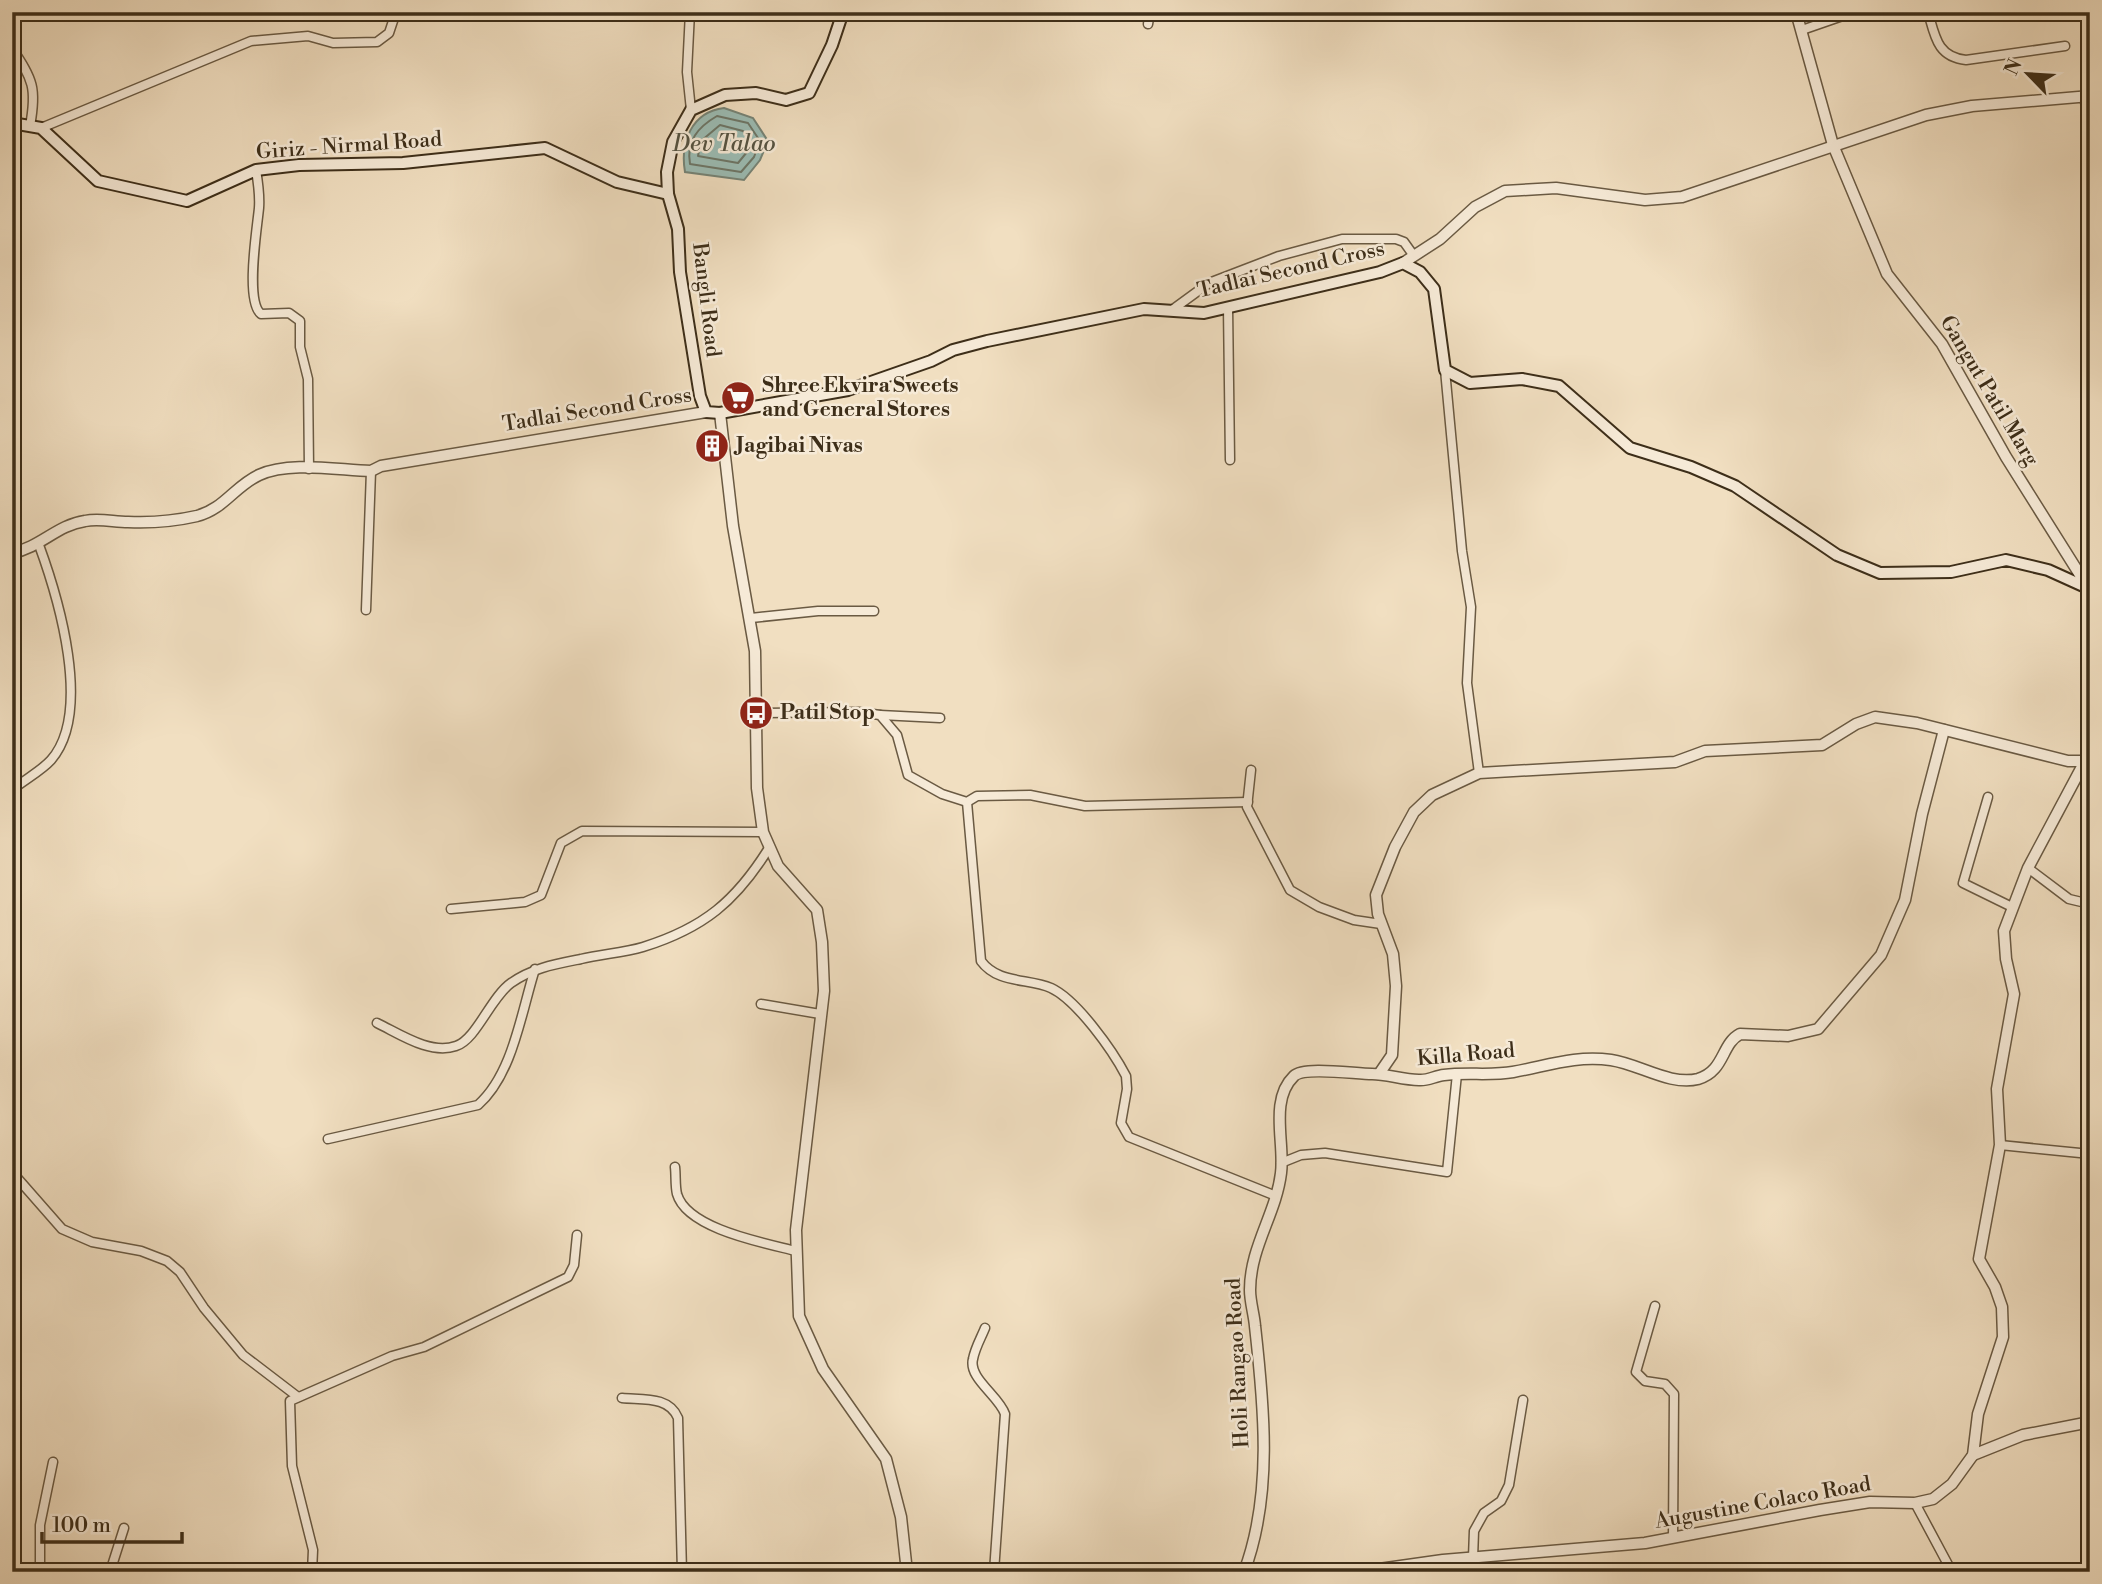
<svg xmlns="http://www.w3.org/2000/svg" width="2102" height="1584" font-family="'Libre Bodoni',serif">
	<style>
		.water { fill: #9bbcb4; stroke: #758376; stroke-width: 2 }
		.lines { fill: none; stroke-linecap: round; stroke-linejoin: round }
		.shore { stroke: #6c7566; stroke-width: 2 }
		.minor-casing { stroke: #6a5a43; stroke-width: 11 }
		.tertiary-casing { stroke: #6a5a43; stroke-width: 13 }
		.secondary-casing { stroke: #3d2e19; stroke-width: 14 }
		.minor { stroke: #f6ead7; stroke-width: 8 }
		.tertiary { stroke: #f6ead7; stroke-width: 10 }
		.secondary { stroke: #f6ead7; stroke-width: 10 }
		.labels { text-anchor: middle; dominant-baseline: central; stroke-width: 5; stroke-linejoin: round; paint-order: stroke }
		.street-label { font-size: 21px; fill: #3d2e19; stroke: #f6ead7 }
		.poi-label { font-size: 21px; font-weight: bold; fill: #3d2e19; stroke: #f6ead7; text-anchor: start }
		.water-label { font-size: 23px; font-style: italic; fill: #545240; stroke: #f6ead7 }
	</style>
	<rect width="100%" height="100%" fill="#f1dfc1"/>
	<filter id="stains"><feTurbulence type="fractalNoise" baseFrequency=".00286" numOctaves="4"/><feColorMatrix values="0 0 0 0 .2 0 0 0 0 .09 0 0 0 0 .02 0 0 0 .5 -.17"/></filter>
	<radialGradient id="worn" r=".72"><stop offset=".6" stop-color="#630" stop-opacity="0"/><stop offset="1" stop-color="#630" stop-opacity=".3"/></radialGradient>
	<!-- water -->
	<path class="water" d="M 724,108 L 753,118 L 768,141 L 760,160 L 744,180 L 685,172 C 680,143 691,112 724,108 Z"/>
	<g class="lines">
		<!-- shore -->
		<g class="shore">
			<path d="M 717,116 L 748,123 L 760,141 L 754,157 L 741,172 L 690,164 C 686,141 698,127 717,116 Z"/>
			<polygon points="720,125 743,131 750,141 747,152 738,163 698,156 701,141"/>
		</g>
		<!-- minor casing -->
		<g class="minor-casing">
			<g id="minor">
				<polyline points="690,12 687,72 691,110"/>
				<path d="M 1928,12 C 1935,36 1937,57 1966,60 L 2065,46"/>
				<polyline points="1148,24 1150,12"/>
				<polyline points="1802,30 1854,12"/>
				<path d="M 12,48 C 33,80 37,88 30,126"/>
				<polyline points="2084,97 2090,125"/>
				<polyline points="41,128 251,41 308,36 333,43 377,42 389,33 396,12"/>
				<path d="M 256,170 C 258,182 260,195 259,208 C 257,229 245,301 261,314 L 289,313 L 300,321 L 300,347 L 308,379 L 309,469"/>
				<polyline points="1228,307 1230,460"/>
				<polyline points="1172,310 1209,283 1279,256 1342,239 1396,239 1404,242 1414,256"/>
				<polyline points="1445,370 1462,551 1471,607 1467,683 1479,773"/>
				<polyline points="366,610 371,471"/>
				<polyline points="751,618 818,611 874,611"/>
				<polyline points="756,713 859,712 880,715 897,735 908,775 942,794 967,802 977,796 1030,795 1085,806 1248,802"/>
				<polyline points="880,715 940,718"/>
				<polyline points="1251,770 1247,807 1290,890 1319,907 1354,920 1381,924"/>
				<path d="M 12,790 C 24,780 41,771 51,760 C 93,712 58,597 39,545"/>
				<polyline points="1988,797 1963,883 2012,907"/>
				<path d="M 967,802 L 981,961 C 998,984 1028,978 1051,988 C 1077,1000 1113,1051 1126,1076 L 1127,1089 L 1121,1123 L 1129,1137 L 1276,1196"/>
				<polyline points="2028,868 2069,899 2090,904"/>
				<polyline points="451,909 525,902 541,895 561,843 582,831 763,832"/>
				<polyline points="761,1004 820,1014"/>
				<path d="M 377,1023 C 400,1034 430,1055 456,1046 C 476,1040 491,997 511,983 C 532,968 556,964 581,959 C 601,954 623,953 643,947 C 704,928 736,901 769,848"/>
				<path d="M 328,1139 L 478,1105 C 513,1074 521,1013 535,969"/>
				<polyline points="2000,1145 2090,1154"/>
				<polyline points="1281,1163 1301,1155 1325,1153 1447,1172 1457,1074"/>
				<path d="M 675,1167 C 676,1175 675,1186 677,1194 C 687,1229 765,1243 796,1251"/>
				<polyline points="12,1172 62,1229 92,1242 141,1251 167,1261 180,1272 204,1308 243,1355 298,1397"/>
				<polyline points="1655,1306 1636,1372 1645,1381 1665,1384 1674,1394 1673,1538"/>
				<path d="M 985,1328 C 981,1338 975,1348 973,1359 C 968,1378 999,1396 1005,1414 L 994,1572"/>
				<path d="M 622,1398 C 643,1400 669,1396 678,1418 L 682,1572"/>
				<polyline points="1915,1503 1952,1572"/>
				<polyline points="1473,1558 1474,1531 1484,1513 1501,1501 1509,1485 1523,1400"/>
				<polyline points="40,1572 40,1525 53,1462"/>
				<polyline points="110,1572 124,1528"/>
				<polyline points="312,1572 313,1550 292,1466 290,1401 392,1356 424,1347 568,1277 574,1265 577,1235"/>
			</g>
		</g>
		<!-- tertiary casing -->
		<g class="tertiary-casing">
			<g id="tertiary">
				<polyline points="1796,12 1833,145 1887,274 1942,344 2006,457 2087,586"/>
				<polyline points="1403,263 1440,239 1475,207 1505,191 1556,188 1645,200 1682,197 1926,115 1972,106 2090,96"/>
				<polyline points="720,413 733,526 755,651 757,788 763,832 778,866 817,910 822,942 824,991 796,1230 799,1316 823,1369 886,1459 901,1517 907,1572"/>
				<path d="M 12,553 C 41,547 57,525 85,521 C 99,518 114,522 128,522 C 150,523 175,521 197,516 C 224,509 235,486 259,475 C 290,461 337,470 371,471 L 381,466 L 706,412"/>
				<polyline points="1379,1074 1392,1055 1396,986 1393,954 1378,914 1376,895 1395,847 1414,812 1432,795 1479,773 1675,762 1705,751 1822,745 1856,724 1875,717 1917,723 2068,761 2088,761"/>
				<polyline points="1973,1455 2023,1435 2090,1422"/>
				<path d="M 1244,1572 C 1273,1495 1264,1406 1255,1326 C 1254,1314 1250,1302 1250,1290 C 1250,1247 1276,1214 1281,1173 C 1285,1143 1269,1100 1294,1076 C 1304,1066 1355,1074 1372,1074 C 1387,1074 1403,1080 1419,1080 C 1427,1081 1435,1076 1444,1075 C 1467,1072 1491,1076 1513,1072 C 1547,1066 1575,1055 1611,1060 C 1639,1064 1670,1086 1698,1079 C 1725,1071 1721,1044 1740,1034 L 1788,1036 L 1818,1029 L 1881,955 L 1905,900 L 1922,814 L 1944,730"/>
				<polyline points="1358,1572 1443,1560 1645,1543 1820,1510 1870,1502 1915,1503 1933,1499 1952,1484 1973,1455 1978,1414 2003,1337 2002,1307 1995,1287 1979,1259 2000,1145 1997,1089 2014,994 2006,959 2004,931 2028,868 2085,761"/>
			</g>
		</g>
		<!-- secondary casing -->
		<g class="secondary-casing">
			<g id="secondary">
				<polyline points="843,12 832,45 809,93 786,100 756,93 725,95 691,110 673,142 667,172 668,194 678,229 680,272 700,396 706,412 720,413 848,390 931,361 953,350 987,341 1144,309 1204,313 1380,272 1403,263 1420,272 1434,289 1445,370 1470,383 1522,379 1559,386 1630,448 1691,467 1735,486 1837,555 1880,573 1951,572 2006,560 2048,570 2090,589"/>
				<polyline points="12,123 41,128 98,181 187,201 256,170 299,165 403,163 545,148 617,182 668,194"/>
			</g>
		</g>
		<!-- minor -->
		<use href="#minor" class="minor"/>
		<!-- tertiary -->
		<use href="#tertiary" class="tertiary"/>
		<!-- secondary -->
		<use href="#secondary" class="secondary"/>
	</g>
	<!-- icons -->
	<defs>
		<g id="supermarket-disc" transform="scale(1.75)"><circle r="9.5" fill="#8f2418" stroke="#f6ead7"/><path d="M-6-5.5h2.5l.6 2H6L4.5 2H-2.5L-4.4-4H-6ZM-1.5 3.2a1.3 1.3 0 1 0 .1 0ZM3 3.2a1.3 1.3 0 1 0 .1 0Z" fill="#fff"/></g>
		<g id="building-disc" transform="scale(1.75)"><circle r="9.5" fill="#8f2418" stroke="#f6ead7"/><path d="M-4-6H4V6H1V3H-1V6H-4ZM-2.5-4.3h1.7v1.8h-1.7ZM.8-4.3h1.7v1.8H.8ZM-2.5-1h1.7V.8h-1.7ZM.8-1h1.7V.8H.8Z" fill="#fff"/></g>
		<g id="bus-disc" transform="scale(1.75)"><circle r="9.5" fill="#8f2418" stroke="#f6ead7"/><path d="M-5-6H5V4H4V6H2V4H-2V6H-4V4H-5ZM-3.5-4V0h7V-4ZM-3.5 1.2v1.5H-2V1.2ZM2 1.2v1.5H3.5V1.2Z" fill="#fff"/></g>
	</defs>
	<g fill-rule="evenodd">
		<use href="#supermarket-disc" x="738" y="398"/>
		<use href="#building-disc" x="712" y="446"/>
		<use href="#bus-disc" x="756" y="713"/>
	</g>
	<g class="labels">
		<!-- street labels -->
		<g class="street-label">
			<text transform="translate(349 146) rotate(-4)">Giriz - Nirmal Road</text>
			<text transform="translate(1291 270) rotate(-13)">Tadlai Second Cross</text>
			<text transform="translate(706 300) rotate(83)">Bangli Road</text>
			<text transform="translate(1989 391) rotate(59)">Gangut Patil Marg</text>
			<text transform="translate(597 410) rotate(-9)">Tadlai Second Cross</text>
			<text transform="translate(1466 1055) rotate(-5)">Killa Road</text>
			<text transform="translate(1238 1363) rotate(-93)">Holi Rangao Road</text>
			<text transform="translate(1763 1503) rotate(-10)">Augustine Colaco Road</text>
		</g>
		<!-- poi labels -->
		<g class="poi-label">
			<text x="762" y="386">Shree Ekvira Sweets<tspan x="762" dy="24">and General Stores</tspan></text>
			<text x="736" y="446">Jagibai Nivas</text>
			<text x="780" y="713">Patil Stop</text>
		</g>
		<!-- water labels -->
		<g class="water-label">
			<text x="724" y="144">Dev Talao</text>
		</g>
	</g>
	<!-- margin -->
	<rect width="2102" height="1584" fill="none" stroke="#f1dfc1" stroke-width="42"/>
	<rect x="14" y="14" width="2074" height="1556" fill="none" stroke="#3d2e19" stroke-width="3.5"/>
	<rect x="21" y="21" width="2060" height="1542" fill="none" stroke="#3d2e19" stroke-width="2"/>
	<!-- north arrow -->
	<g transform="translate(2028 74) rotate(295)" stroke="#f6ead7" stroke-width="5" paint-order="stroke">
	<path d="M0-5L12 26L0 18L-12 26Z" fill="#3d2e19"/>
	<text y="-10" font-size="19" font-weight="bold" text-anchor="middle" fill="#3d2e19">N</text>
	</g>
	<!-- scale -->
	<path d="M42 1532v10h140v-10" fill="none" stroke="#3d2e19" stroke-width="3.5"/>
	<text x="52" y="1532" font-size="21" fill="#3d2e19" stroke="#f6ead7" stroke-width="5" paint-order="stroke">100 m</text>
	<rect width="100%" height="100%" filter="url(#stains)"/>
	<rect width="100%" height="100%" fill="url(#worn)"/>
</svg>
